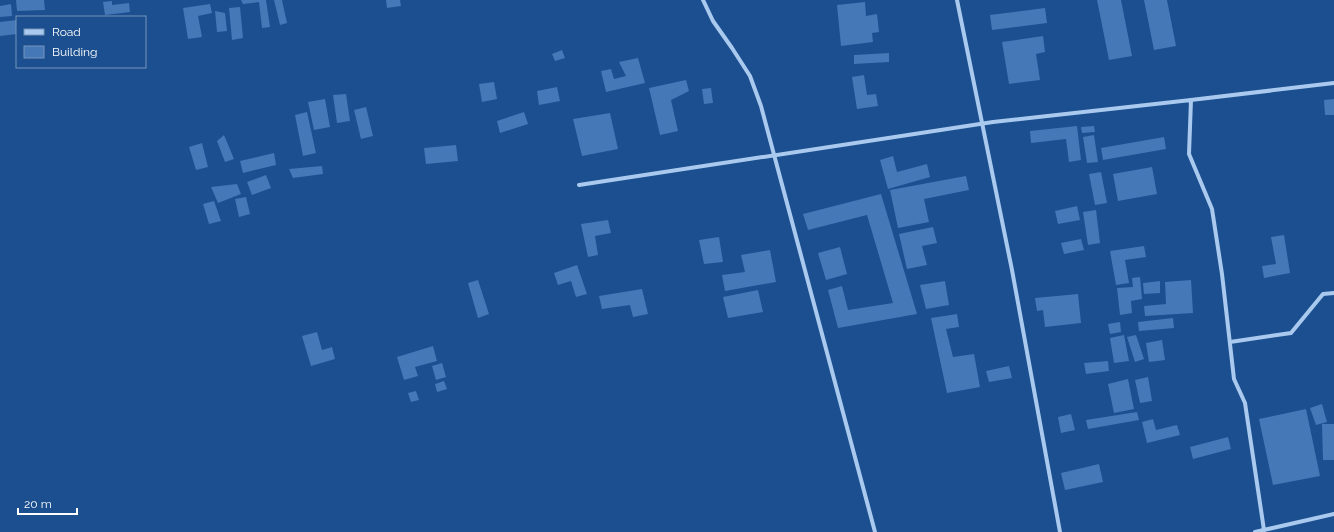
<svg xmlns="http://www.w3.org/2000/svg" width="1334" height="532" font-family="Raleway,sans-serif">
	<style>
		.building { fill: #4478b7 }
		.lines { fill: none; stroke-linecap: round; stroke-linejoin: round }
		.street { stroke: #a9c9ee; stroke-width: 4 }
	</style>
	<rect width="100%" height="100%" fill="#1b4f8f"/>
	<!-- building -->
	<g class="building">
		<polygon points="16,0 44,0 45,10 17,11"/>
		<polygon points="241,0 266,0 270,27 262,28 259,2 243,4"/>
		<polygon points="274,0 282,0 287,23 280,25"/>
		<polygon points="386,0 400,0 401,6 387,8"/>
		<polygon points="1097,0 1121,0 1132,56 1109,60"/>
		<polygon points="1144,0 1167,0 1176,46 1154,50"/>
		<polygon points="112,1 112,5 129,3 130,12 105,15 103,2"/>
		<polygon points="865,2 866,16 877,14 879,32 872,33 873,42 841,46 837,5"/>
		<polygon points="11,4 12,16 0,17 0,6"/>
		<polygon points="210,4 212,13 198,16 202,37 188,39 183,8"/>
		<polygon points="240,7 243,38 232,40 229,8"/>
		<polygon points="1045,8 1047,23 992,30 990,15"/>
		<polygon points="215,11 225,13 227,31 217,32"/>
		<polygon points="17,20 17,34 0,36 0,22"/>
		<polygon points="1043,36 1045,52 1036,54 1040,80 1009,84 1002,42"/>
		<polygon points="562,50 565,58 555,61 552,54"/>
		<polygon points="889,53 889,62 854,64 854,55"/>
		<polygon points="638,58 645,83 606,92 601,71 611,69 614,79 626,76 619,62"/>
		<polygon points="864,75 867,95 876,94 878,106 857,109 852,77"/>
		<polygon points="686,80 689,91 671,100 678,131 660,135 649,88"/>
		<polygon points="494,82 497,99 482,102 479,84"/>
		<polygon points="557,87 560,101 539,105 537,91"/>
		<polygon points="711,88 713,103 704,104 702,89"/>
		<polygon points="346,94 350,121 337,123 333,95"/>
		<polygon points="325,99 330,127 314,130 308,102"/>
		<polygon points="1334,99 1334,115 1325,115 1324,100"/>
		<polygon points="366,107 373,136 361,139 354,110"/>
		<polygon points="307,112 316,153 303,156 295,115"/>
		<polygon points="524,112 528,124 500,133 497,121"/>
		<polygon points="610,113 618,149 582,156 573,119"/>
		<polygon points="1077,126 1081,160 1069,162 1066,139 1031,143 1030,131"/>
		<polygon points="1094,126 1095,132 1082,133 1081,127"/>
		<polygon points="224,135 234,159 225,162 217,141"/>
		<polygon points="1094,135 1098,162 1087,163 1083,137"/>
		<polygon points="1164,137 1166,149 1103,160 1101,148"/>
		<polygon points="202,143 208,167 196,170 189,147"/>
		<polygon points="456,145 458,161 426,164 424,148"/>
		<polygon points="274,153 276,165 243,173 240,161"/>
		<polygon points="893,156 897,172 927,164 930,177 888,189 880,160"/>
		<polygon points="322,166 323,174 293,178 289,169"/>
		<polygon points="1152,167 1157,194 1118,201 1113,174"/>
		<polygon points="1101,172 1107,203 1095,205 1089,174"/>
		<polygon points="266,175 271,188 252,195 247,182"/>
		<polygon points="966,176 969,190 924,199 929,222 898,228 890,190"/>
		<polygon points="237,184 241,194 218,203 211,187"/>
		<polygon points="881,194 917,314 838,328 828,290 842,286 848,310 893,303 867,215 808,230 803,214"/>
		<polygon points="246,197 250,214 239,217 235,199"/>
		<polygon points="214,201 221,221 209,224 203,204"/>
		<polygon points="1077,206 1080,220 1058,224 1055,211"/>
		<polygon points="1096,210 1100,243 1088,245 1083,212"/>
		<polygon points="608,220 611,233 595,236 598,255 588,257 581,224"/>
		<polygon points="933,227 937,243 922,246 927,265 907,269 899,234"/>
		<polygon points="1284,235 1290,273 1264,278 1262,266 1276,264 1271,237"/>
		<polygon points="719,237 723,262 704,264 699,240"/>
		<polygon points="1081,239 1084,250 1064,254 1061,243"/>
		<polygon points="1144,246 1146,257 1125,260 1129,283 1116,285 1110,251"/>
		<polygon points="840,247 847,274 826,280 818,253"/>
		<polygon points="770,250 776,282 725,291 722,275 745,272 741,255"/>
		<polygon points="577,265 587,294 576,297 571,281 558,285 554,273"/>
		<polygon points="1140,277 1142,299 1131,301 1132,313 1120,315 1117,288 1133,287 1132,278"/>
		<polygon points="478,280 489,314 478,318 468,283"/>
		<polygon points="1191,280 1193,313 1145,316 1144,306 1166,304 1165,282"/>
		<polygon points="945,281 949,305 926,309 920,285"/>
		<polygon points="1160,281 1160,293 1144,294 1143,283"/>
		<polygon points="642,289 648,314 633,317 630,305 602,309 599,296"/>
		<polygon points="758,290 763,312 728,318 723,297"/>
		<polygon points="1078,294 1081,323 1045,327 1043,310 1037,311 1035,298"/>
		<polygon points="957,314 959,327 946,329 953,357 974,354 980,387 947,393 931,318"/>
		<polygon points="1173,318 1174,328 1139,331 1138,322"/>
		<polygon points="1120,322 1121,332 1110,334 1108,324"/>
		<polygon points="317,332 322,350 332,347 335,359 311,366 302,336"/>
		<polygon points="1124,335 1129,361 1114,363 1110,338"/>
		<polygon points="1136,335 1144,359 1135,362 1127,337"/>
		<polygon points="1162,340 1165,360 1149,362 1146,343"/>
		<polygon points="433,346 437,361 415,367 418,376 404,380 397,357"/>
		<polygon points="1108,361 1109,371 1086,374 1084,363"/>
		<polygon points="442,363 446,377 436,380 432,366"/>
		<polygon points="1009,366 1012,378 989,382 986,371"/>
		<polygon points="1148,377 1152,401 1140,403 1135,380"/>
		<polygon points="1128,379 1134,409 1114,413 1108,384"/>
		<polygon points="444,381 447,389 437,392 435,384"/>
		<polygon points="416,391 419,400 411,402 408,393"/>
		<polygon points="1322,404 1327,422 1316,425 1310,408"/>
		<polygon points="1306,409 1320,476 1273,485 1259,419"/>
		<polygon points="1137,412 1139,420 1088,429 1086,420"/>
		<polygon points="1071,414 1075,430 1061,433 1058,417"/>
		<polygon points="1153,419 1156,430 1177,425 1180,435 1147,443 1142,422"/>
		<polygon points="1322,424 1334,424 1334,460 1323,460"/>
		<polygon points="1228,437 1231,449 1193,459 1190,447"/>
		<polygon points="1099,464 1103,482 1065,490 1061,473"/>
	</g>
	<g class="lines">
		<!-- street -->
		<g class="street">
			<polyline points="703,0 713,21 732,48 750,76 761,106 875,532"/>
			<polyline points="957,0 1012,270 1060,532"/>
			<polyline points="1191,100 1334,83"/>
			<polyline points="579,185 993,122 1191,100 1189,154 1212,209 1222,274 1234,379 1245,403 1264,530"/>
			<polyline points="1230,342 1291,333 1323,294 1334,293"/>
			<polyline points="1255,532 1334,514"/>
		</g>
	</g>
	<!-- legend -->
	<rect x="16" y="16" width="130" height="52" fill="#1b4f8f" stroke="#7695bc"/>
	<rect x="24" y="29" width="20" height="6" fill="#a9c9ee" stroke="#7695bc"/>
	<text x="52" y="36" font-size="12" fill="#ffffff">Road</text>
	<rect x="24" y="46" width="20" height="12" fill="#4478b7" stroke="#7695bc"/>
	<text x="52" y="56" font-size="12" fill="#ffffff">Building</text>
	<!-- scale -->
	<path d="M18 508v6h59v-6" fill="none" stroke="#ffffff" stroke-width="2"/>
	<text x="24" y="508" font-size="12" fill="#ffffff" stroke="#1b4f8f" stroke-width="3" paint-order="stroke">20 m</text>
</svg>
